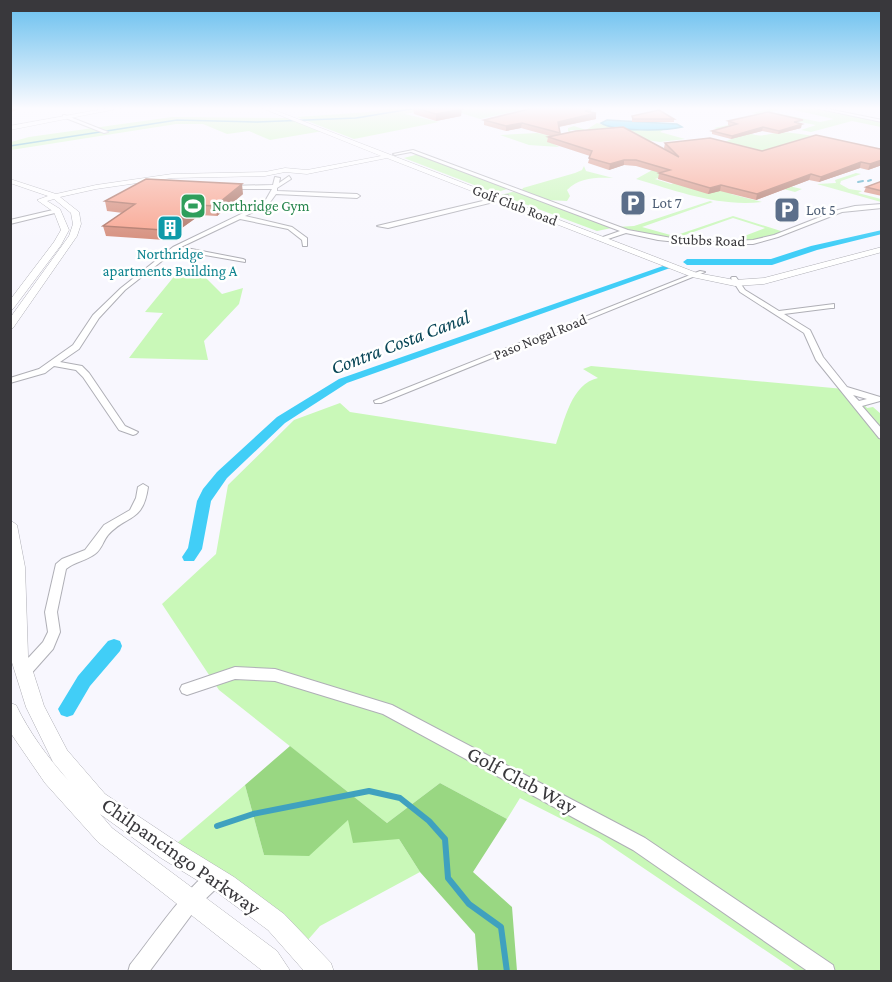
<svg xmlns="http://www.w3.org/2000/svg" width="892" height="982" font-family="'Crimson Pro',serif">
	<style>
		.green { fill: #c9f8b8 }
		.forest { fill: #99d782 }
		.water { fill: #41cef7; stroke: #3fa1bf; stroke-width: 1.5 }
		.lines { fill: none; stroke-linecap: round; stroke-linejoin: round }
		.stream-far2 { stroke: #3fa1bf; stroke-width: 1.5 }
		.stream-far1 { stroke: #3fa1bf; stroke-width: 2 }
		.stream { stroke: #3fa1bf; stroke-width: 6 }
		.canal { fill: #41cef7; fill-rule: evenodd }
		.minor-casing { stroke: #afafb6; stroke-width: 2 }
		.tertiary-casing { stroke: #afafb6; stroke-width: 1 }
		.secondary-casing { stroke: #afafb6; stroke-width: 1 }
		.motorway-casing { stroke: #966938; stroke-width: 1 }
		.minor { fill: #fff; fill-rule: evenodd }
		.tertiary { fill: #fff; fill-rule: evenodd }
		.secondary { fill: #fff; fill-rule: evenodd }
		.motorway { fill: #c88436; fill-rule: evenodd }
		.wall { fill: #d58d7b }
		.shaded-wall { fill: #ae7364 }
		.building { fill: #f8a48f; stroke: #ae7364; stroke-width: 1.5 }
		.labels { text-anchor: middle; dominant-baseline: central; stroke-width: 5; stroke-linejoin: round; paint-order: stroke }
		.far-service-label { font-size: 15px; fill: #4e5e75; stroke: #fff; text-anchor: start }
		.far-street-label { font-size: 15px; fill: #39383c; stroke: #fff }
		.far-leisure-label { font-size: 15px; fill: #27864d; stroke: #fff; text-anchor: start }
		.far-culture-label { font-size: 15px; fill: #0d838f; stroke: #fff }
		.water-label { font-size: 20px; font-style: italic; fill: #094657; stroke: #fff }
		.near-street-label { font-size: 21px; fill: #39383c; stroke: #fff }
	</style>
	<rect width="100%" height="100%" fill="#f8f7fe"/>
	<!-- green -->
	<g class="green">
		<polygon points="392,108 436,108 405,114 439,122 354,139 297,117 368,112"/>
		<polygon points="445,108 515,108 521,110 480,119"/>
		<polygon points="773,108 783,108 771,112 820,122 834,119 785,108 812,108 881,122 881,127 852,121 811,132 801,130 816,125 752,113"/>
		<polygon points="172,117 289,118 323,131 270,140 249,131 227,134 203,124 176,124 11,150 11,142 29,137"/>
		<polygon points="597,123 614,128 661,129 663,130 660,132 685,139 660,142 579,130 570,130 571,133 568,131 568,128 574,126 586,130"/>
		<path d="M 733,124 C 765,145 762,130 792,133 C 820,135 849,146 876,152 L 761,156 L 718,145 L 736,137 L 714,128 Z"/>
		<polygon points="537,133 552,136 552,143 559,147 529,145 500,135"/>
		<polygon points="419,154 501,184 507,189 495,193 404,158"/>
		<path d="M 584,166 L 586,171 L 613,178 C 596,177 578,178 567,190 L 570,196 L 567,201 L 548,200 L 522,190 L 523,188 L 575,173 L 582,170 Z"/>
		<path d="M 697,166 L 655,179 L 671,184 L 717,170 L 802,189 L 795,192 L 772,186 L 731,194 L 762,202 C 718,207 677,191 636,179 L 656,168 Z"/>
		<polygon points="856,173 861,174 841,181 840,184 849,189 862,191 858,193 881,199 881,202 817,184 836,183 835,180"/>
		<polygon points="512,192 523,193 617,227 634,226 710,201 713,202 642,227 674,236 733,216 784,232 754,242 716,242 727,238 734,240 765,228 733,218 682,236 690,239 688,241 638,235 617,227 597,231 501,195"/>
		<polygon points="181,268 196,268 222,294 243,288 239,304 204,341 208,360 129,358 163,313 145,312"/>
		<path d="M 591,366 L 844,389 L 856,405 L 864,404 L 867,408 L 873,407 L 881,414 L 881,971 L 796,971 L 599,838 L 520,798 L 507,819 L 440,783 L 387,823 L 219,690 L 162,604 L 216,554 L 228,485 L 294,420 L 340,403 L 350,412 L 556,444 C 565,420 571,384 598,378 L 583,369 Z"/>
		<polygon points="245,785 264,855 348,820 399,839 420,872 320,926 300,949 169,850"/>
	</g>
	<!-- forest -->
	<polygon class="forest" points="290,746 387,823 440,783 507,819 473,872 512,907 517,971 478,971 475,934 420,872 399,839 353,843 348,820 309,856 264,855 245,785"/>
	<!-- water -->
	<path class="water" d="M 607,120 L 677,124 L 682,127 C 665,131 615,132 601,123 Z"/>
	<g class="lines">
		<!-- stream-far2 -->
		<polyline class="stream-far2" points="10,146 177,120 257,122 356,118 417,108"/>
		<!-- stream-far1 -->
		<g class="stream-far1">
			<polyline points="868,181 871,180"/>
			<polyline points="858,182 863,181"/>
		</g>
		<!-- stream -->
		<polyline class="stream" points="217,826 253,814 369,791 400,798 429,821 445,839 448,878 469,904 501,927 507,972"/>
		<!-- canal -->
		<g class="canal">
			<polygon points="882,230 882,234 817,250 772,265 687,265 683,262 687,259 771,259 811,246"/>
			<polygon points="663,266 670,268 347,383 285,423 227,478 211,501 202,549 194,561 184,561 182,557 188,548 197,501 203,489 217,472 277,417 339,379"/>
			<polygon points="114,639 120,641 122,646 120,651 90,686 73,715 67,717 61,715 58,709 78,676 108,641"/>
		</g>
		<!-- minor casing -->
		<g class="minor-casing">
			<g id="minor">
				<polygon points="815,108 823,108 882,120 882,122"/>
				<polygon points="63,115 65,115 108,132 104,133 63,117"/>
				<polygon points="413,150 628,230 677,239 716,242 753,240 774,235 838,210 855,206 882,204 882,208 842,212 778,237 753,244 696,244 658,240 626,233 602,241 600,240 600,238 620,231 411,152 395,155 393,154"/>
				<polygon points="289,176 291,179 277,188 277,191 357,194 360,196 357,198 276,194 268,205 245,216 292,227 307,238 307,246 303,246 302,240 288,229 240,219 181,247 243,259 245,260 245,262 176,250 125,290 99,318 79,349 60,362 82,366 89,373 125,426 138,432 136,434 133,435 119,430 83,377 76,370 54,366 45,373 10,383 10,378 39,369 73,345 93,315 121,288 173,247 264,203 272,189 229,189 227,186 273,185 275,177 280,178 279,183"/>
				<polygon points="508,195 510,198 388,228 377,226"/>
				<polygon points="57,209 60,211 59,212 10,224 10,220"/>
				<polygon points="700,271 705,272 381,403 375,403 374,401"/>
				<path d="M 732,277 L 736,277 L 745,290 L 779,311 L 834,304 L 834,308 L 831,308 L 784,314 L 810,330 L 823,357 L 847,387 L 880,397 L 880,401 L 862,406 L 882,429 L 882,439 L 879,438 L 816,360 L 804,333 L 740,292 L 731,278 ZM 853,395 L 867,399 L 859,401 Z"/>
				<path d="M 143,484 L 148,487 C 143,523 127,514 108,535 C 103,541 102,549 95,554 C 86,561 74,562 66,569 L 57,612 L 60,632 L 53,649 L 29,676 L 24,678 L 19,676 L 17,672 L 19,668 L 43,642 L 48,632 L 45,612 L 56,564 L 62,559 L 85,550 L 104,525 L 130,510 L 136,498 L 138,487 Z"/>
				<polygon points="235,667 275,669 392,705 645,838 833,965 835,972 809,972 633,850 383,714 275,681 235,679 187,695 182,693 180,689 182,685"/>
				<path d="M 215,869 L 221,872 L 224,878 L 221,884 L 198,906 L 149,972 L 128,972 L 130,965 C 149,942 190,880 215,869 Z"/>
			</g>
		</g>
		<!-- tertiary casing -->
		<g class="tertiary-casing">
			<g id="tertiary">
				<polygon points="262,108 269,108 697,273 735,280 764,278 882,247 882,252 764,284 735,286 692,277 387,158 307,174 285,172 265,176 172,178 96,189 60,197 79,212 81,224 77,236 13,328 10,329 10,318 69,236 73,224 71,213 54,199 47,201 60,209 69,230 61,245 13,309 10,310 10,300 54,242 61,230 54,212 37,200 48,196 10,183 10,179 56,194 96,185 172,174 265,172 285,168 307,170 381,156"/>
				<path d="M 10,520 L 17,525 L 25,567 L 28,656 L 44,706 L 67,750 L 105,794 L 177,842 L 234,877 L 284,914 L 331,963 L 334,972 L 305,972 L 268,930 L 218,893 L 161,858 L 100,814 L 112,828 L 277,951 L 291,972 L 264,972 L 98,842 L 45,783 L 10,732 L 10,703 L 16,705 C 29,732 48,758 68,780 L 53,762 L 26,707 L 10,656 Z"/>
			</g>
		</g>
		<!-- secondary casing -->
		<g class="secondary-casing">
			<polygon id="secondary" points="109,108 121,108 10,130 10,126"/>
		</g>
		<!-- motorway casing -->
		<g class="motorway-casing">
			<polygon id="motorway" points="10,108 20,108 10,112"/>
		</g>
		<!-- minor -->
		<use href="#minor" class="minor"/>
		<!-- tertiary -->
		<use href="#tertiary" class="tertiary"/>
		<!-- secondary -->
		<use href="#secondary" class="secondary"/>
		<!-- motorway -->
		<use href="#motorway" class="motorway"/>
	</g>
	<!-- wall -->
	<g class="wall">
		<polygon points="413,108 459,108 461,116 436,121 414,114"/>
		<polygon points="591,109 591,112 596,113 596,119 559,127 560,134 667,151 664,148 665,143 762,151 882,148 882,165 868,170 860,168 819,182 809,180 756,200 720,191 708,194 658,179 659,173 660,173 636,166 624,165 609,170 588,163 590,156 547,142 548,137 550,136 521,128 506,131 484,125 484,120"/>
		<polygon points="632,119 633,118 674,119 674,122 632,122"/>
		<polygon points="728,121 802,123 800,124 801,128 778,134 762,131 731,139 712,134 712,131 731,125 728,125"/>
		<polygon points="882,181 882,196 864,192 866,187"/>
		<polygon points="243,194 217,216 200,215 165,240 106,236 103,226 123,213 107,211 105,201"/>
	</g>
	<!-- shaded-wall -->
	<g class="shaded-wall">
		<polygon points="462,109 461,116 436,121 436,114"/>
		<polygon points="596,113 596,119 557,127 558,122"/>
		<polygon points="522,123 521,128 506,131 506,126"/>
		<polygon points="802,124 801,128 778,134 779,131"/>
		<polygon points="763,127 762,131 731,139 732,136"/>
		<polygon points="624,160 624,165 609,170 610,164"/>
		<polygon points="882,160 882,165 868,170 870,164"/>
		<polygon points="861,162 860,168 819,182 821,177"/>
		<polygon points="811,174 809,180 756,200 757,194"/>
		<polygon points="242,184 243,194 217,216 215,206"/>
		<polygon points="721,185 720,191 708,194 710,188"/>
		<polygon points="198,205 200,215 165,240 163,230"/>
	</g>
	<!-- building -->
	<g class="building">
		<polygon points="416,108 459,108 462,109 436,114"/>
		<polygon points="533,108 589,108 591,109 585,111 596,113 558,122 560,133 522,123 506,126 484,120"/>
		<polygon points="659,110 674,119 633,119 632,116"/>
		<polygon points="768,112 803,120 794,122 802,124 779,131 763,127 732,136 712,131 737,124 728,121"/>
		<polygon points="623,127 679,157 665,143 710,138 762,151 816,135 880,149 882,148 882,160 870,164 861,162 821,177 811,174 757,194 721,185 710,188 659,173 670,170 636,160 624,160 610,164 589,158 592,151 548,137 576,131"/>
		<polygon points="146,179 242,184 215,206 198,205 163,230 103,226 135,204 105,201"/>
		<polygon points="882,181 882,191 866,187"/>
	</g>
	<!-- sky -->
	<linearGradient id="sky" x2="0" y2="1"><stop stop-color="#65beee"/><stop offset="0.44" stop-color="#fcfbff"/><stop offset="1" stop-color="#fcfbff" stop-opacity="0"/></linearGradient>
	<rect width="892" height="246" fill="url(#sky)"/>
	<!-- icons -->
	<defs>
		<g id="parking-square" transform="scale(1.35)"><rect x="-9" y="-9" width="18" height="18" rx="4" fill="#5c6f8a" stroke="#fff"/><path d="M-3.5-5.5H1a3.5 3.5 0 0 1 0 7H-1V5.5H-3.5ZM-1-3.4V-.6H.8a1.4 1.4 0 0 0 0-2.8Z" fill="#fff"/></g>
		<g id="stadium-square" transform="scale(1.35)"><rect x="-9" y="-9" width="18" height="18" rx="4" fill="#2e9e5b" stroke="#fff"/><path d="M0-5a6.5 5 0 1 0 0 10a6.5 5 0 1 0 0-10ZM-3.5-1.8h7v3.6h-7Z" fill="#fff"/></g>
		<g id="building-square" transform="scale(1.35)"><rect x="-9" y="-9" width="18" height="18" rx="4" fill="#0f9aa8" stroke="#fff"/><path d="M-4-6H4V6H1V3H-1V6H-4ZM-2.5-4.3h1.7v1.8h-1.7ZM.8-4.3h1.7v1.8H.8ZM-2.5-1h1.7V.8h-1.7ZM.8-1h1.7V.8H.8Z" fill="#fff"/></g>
	</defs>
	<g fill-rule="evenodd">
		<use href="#parking-square" x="633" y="203"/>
		<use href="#stadium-square" x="193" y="206"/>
		<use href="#parking-square" x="787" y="210"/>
		<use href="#building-square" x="170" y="228"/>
	</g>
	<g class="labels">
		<!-- far-service labels -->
		<g class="far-service-label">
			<text x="652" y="203">Lot 7</text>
			<text x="806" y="210">Lot 5</text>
		</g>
		<!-- far-street labels -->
		<g class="far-street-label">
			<text transform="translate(515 205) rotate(21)">Golf Club Road</text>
			<text transform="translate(708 240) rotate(2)">Stubbs Road</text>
			<text transform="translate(540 337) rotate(-22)">Paso Nogal Road</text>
		</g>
		<!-- far-leisure labels -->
		<g class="far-leisure-label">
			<text x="212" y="206">Northridge Gym</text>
		</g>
		<!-- far-culture labels -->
		<g class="far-culture-label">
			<text x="170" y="254">Northridge<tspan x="170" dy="17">apartments Building A</tspan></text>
		</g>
		<!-- water labels -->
		<g class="water-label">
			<text transform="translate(400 342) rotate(-21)">Contra Costa Canal</text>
		</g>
		<!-- near-street labels -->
		<g class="near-street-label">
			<text transform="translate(522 780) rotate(28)">Golf Club Way</text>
			<text transform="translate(181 856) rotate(35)">Chilpancingo Parkway</text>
		</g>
	</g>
	<!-- border -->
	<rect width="892" height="982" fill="none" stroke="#39383c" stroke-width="24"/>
</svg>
